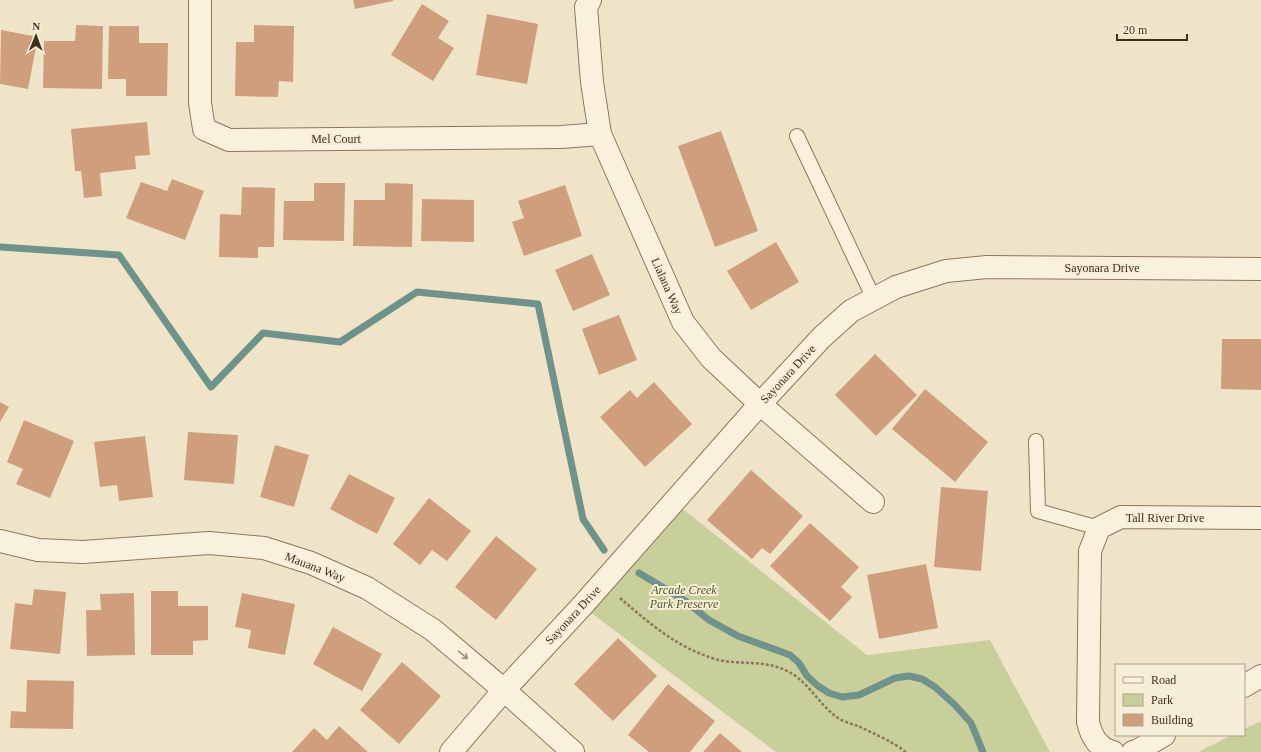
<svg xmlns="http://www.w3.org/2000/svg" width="1261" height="752" font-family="Georgia,serif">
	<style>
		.green { fill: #c9cf9b }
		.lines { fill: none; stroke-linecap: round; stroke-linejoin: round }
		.stream { stroke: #6f938a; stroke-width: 7 }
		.building { fill: #cf9f7d }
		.service-casing { stroke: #8d765c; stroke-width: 16 }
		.minor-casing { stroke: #8d765c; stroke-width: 24 }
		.tertiary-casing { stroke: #8d765c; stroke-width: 24 }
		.path { stroke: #8d765c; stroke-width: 2.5; stroke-dasharray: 3 2; stroke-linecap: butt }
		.service { stroke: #faf1dc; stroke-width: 14 }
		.minor { stroke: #faf1dc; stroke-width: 22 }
		.tertiary { stroke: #faf1dc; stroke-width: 22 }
		.oneway { stroke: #9c907e }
		.labels { text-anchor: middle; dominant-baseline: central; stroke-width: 4; stroke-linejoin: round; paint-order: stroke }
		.street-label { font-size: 12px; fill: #3d2e20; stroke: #f7eed8 }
		.park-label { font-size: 12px; font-style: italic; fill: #4d5a26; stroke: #f7eed8 }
	</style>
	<rect width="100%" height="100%" fill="#f0e4c8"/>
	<!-- green -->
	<g class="green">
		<polygon points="674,502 867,655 990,640 1050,752 776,752 582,606"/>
		<polygon points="1261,721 1261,752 1198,752 1232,735 1244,735 1244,729"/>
	</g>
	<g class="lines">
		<!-- stream -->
		<g class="stream">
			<polyline points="0,247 119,255 211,387 263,333 340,342 417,292 538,304 583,519 604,550"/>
			<polyline points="639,573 684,600 709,620 738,636 790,655 799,663 807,676 818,686 829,693 842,697 859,695 895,678 909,676 922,679 935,687 955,705 971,723 983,752"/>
		</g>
	</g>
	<!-- building -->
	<g class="building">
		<polygon points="353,0 393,0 393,1 355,9"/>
		<polygon points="422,4 449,21 438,38 454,48 433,81 391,55"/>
		<polygon points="487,14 538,24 527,84 476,75"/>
		<polygon points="76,25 103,26 102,89 43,88 44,41 75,41"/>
		<polygon points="254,25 294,26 293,82 279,81 278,97 235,96 236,42 254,42"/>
		<polygon points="109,26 139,26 139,43 168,43 167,96 126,96 126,79 108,79"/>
		<polygon points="1,30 38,37 28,89 0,84"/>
		<polygon points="147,122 150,155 135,156 136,169 100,173 102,196 84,198 81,171 75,171 71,129"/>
		<polygon points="721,131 758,231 715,247 678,146"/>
		<polygon points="172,179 204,191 185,240 126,218 141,182 167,191"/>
		<polygon points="314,183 345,183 344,241 283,240 284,201 314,201"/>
		<polygon points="385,183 413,184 412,247 353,246 354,200 385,200"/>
		<polygon points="565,185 582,236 524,256 512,222 524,218 518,201"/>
		<polygon points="242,187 275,188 274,247 258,247 258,258 219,257 220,214 241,215"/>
		<polygon points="422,199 474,200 474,242 421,241"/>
		<polygon points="776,242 799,282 751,310 727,271"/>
		<polygon points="592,254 610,295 573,311 555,270"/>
		<polygon points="619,315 637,360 599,375 582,329"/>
		<polygon points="1222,339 1261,339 1261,390 1221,389"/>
		<polygon points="875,354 917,395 876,436 835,395"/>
		<polygon points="654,382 692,424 645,467 600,417 630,390 637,398"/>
		<polygon points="925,389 988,442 955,482 892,429"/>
		<polygon points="0,402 9,407 0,422"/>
		<polygon points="24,420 74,441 50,498 16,484 23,469 7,462"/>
		<polygon points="188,432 238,435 234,484 184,480"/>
		<polygon points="145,436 153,497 119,501 117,485 100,487 94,442"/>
		<polygon points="275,445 309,455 294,507 260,497"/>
		<polygon points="751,470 803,516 770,554 762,548 752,559 707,520"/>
		<polygon points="349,474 395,498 377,534 330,509"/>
		<polygon points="941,487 988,491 981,571 934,567"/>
		<polygon points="429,498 471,531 447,561 432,550 420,565 393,544"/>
		<polygon points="810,523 859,567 841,587 852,597 830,621 770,566"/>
		<polygon points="496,536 537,569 496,620 455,587"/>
		<polygon points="926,564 938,628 879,639 867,575"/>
		<polygon points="34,589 66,592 60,654 10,649 15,603 32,605"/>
		<polygon points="151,591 178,591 178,606 208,606 208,640 193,641 193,655 151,655"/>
		<polygon points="134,593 135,655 87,656 86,610 101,610 100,594"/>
		<polygon points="242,593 295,604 285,655 248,648 251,630 235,627"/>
		<polygon points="333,627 382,654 362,691 313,664"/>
		<polygon points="618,638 657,676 613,721 574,684"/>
		<polygon points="402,662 441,696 399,744 360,710"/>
		<polygon points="27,680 74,681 73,729 10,728 11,711 26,712"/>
		<polygon points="668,684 715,721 690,752 649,752 628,735"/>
		<polygon points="339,726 368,752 292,752 314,728 327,740"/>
		<polygon points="720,733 742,752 703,752"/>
	</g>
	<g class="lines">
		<!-- service casing -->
		<g class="service-casing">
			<g id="service">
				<polyline points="797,136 874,299"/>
				<polyline points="1036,441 1038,511 1099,528"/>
			</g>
		</g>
		<!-- minor casing -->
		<g class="minor-casing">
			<g id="minor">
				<polyline points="200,0 200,103 204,129 229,140 561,137 600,134"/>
				<polyline points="590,0 586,7 592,82 600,134 683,322 711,358 760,404 873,502"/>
				<polyline points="0,541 38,550 83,552 209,543 264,548 311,563 367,588 433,630 504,690 573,752"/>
				<polyline points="1244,686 1261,676"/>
				<path d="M 1113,752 C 1098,749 1091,735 1088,722 L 1090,551 L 1099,528 L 1121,517 L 1261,518"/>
				<polyline points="1133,752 1137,751 1164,735"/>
			</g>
		</g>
		<!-- tertiary casing -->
		<g class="tertiary-casing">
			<polyline id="tertiary" points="451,752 504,690 582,606 760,404 822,337 851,311 896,287 946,271 987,267 1261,269"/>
		</g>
		<!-- path -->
		<path class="path" d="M 620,598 C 650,624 680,650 719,660 C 742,665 763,660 785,670 C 808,680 818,704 838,718 C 844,722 852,724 858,726 C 873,733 893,742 906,752"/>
		<!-- service -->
		<use href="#service" class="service"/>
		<!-- minor -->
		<use href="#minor" class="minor"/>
		<!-- tertiary -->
		<use href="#tertiary" class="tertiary"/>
	</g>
	<!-- one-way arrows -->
	<defs><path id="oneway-shaft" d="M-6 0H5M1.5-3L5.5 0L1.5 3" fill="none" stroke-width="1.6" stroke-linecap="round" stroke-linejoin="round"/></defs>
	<use class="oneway" href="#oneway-shaft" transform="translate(463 655) rotate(40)"/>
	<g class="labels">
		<!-- street labels -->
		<g class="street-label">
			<text x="336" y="139">Mel Court</text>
			<text x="1102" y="268">Sayonara Drive</text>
			<text transform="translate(667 286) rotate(66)">Lialana Way</text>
			<text transform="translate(788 374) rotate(-47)">Sayonara Drive</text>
			<text x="1165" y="518">Tall River Drive</text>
			<text transform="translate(315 567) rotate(21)">Mauana Way</text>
			<text transform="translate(573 615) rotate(-47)">Sayonara Drive</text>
		</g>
		<!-- park labels -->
		<g class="park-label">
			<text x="684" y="590">Arcade Creek<tspan x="684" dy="14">Park Preserve</tspan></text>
		</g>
	</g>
	<!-- legend -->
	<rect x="1115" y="664" width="130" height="72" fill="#f7eed8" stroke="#ada18e"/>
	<rect x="1123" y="677" width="20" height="6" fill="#faf1dc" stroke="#ada18e"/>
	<text x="1151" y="684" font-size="12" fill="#3d2e20">Road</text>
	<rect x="1123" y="694" width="20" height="12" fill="#c9cf9b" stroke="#ada18e"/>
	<text x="1151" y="704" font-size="12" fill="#3d2e20">Park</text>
	<rect x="1123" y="714" width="20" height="12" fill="#cf9f7d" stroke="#ada18e"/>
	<text x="1151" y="724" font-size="12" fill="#3d2e20">Building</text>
	<!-- north arrow -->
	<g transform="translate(36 36) rotate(1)" stroke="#f7eed8" stroke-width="3" paint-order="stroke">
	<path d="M0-3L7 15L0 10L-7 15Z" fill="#3d2e20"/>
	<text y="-6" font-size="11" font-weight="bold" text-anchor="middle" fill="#3d2e20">N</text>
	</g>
	<!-- scale -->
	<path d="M1117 34v6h70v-6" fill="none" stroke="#3d2e20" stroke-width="2"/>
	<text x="1123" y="34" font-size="12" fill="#3d2e20" stroke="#f7eed8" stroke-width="3" paint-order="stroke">20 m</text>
</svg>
